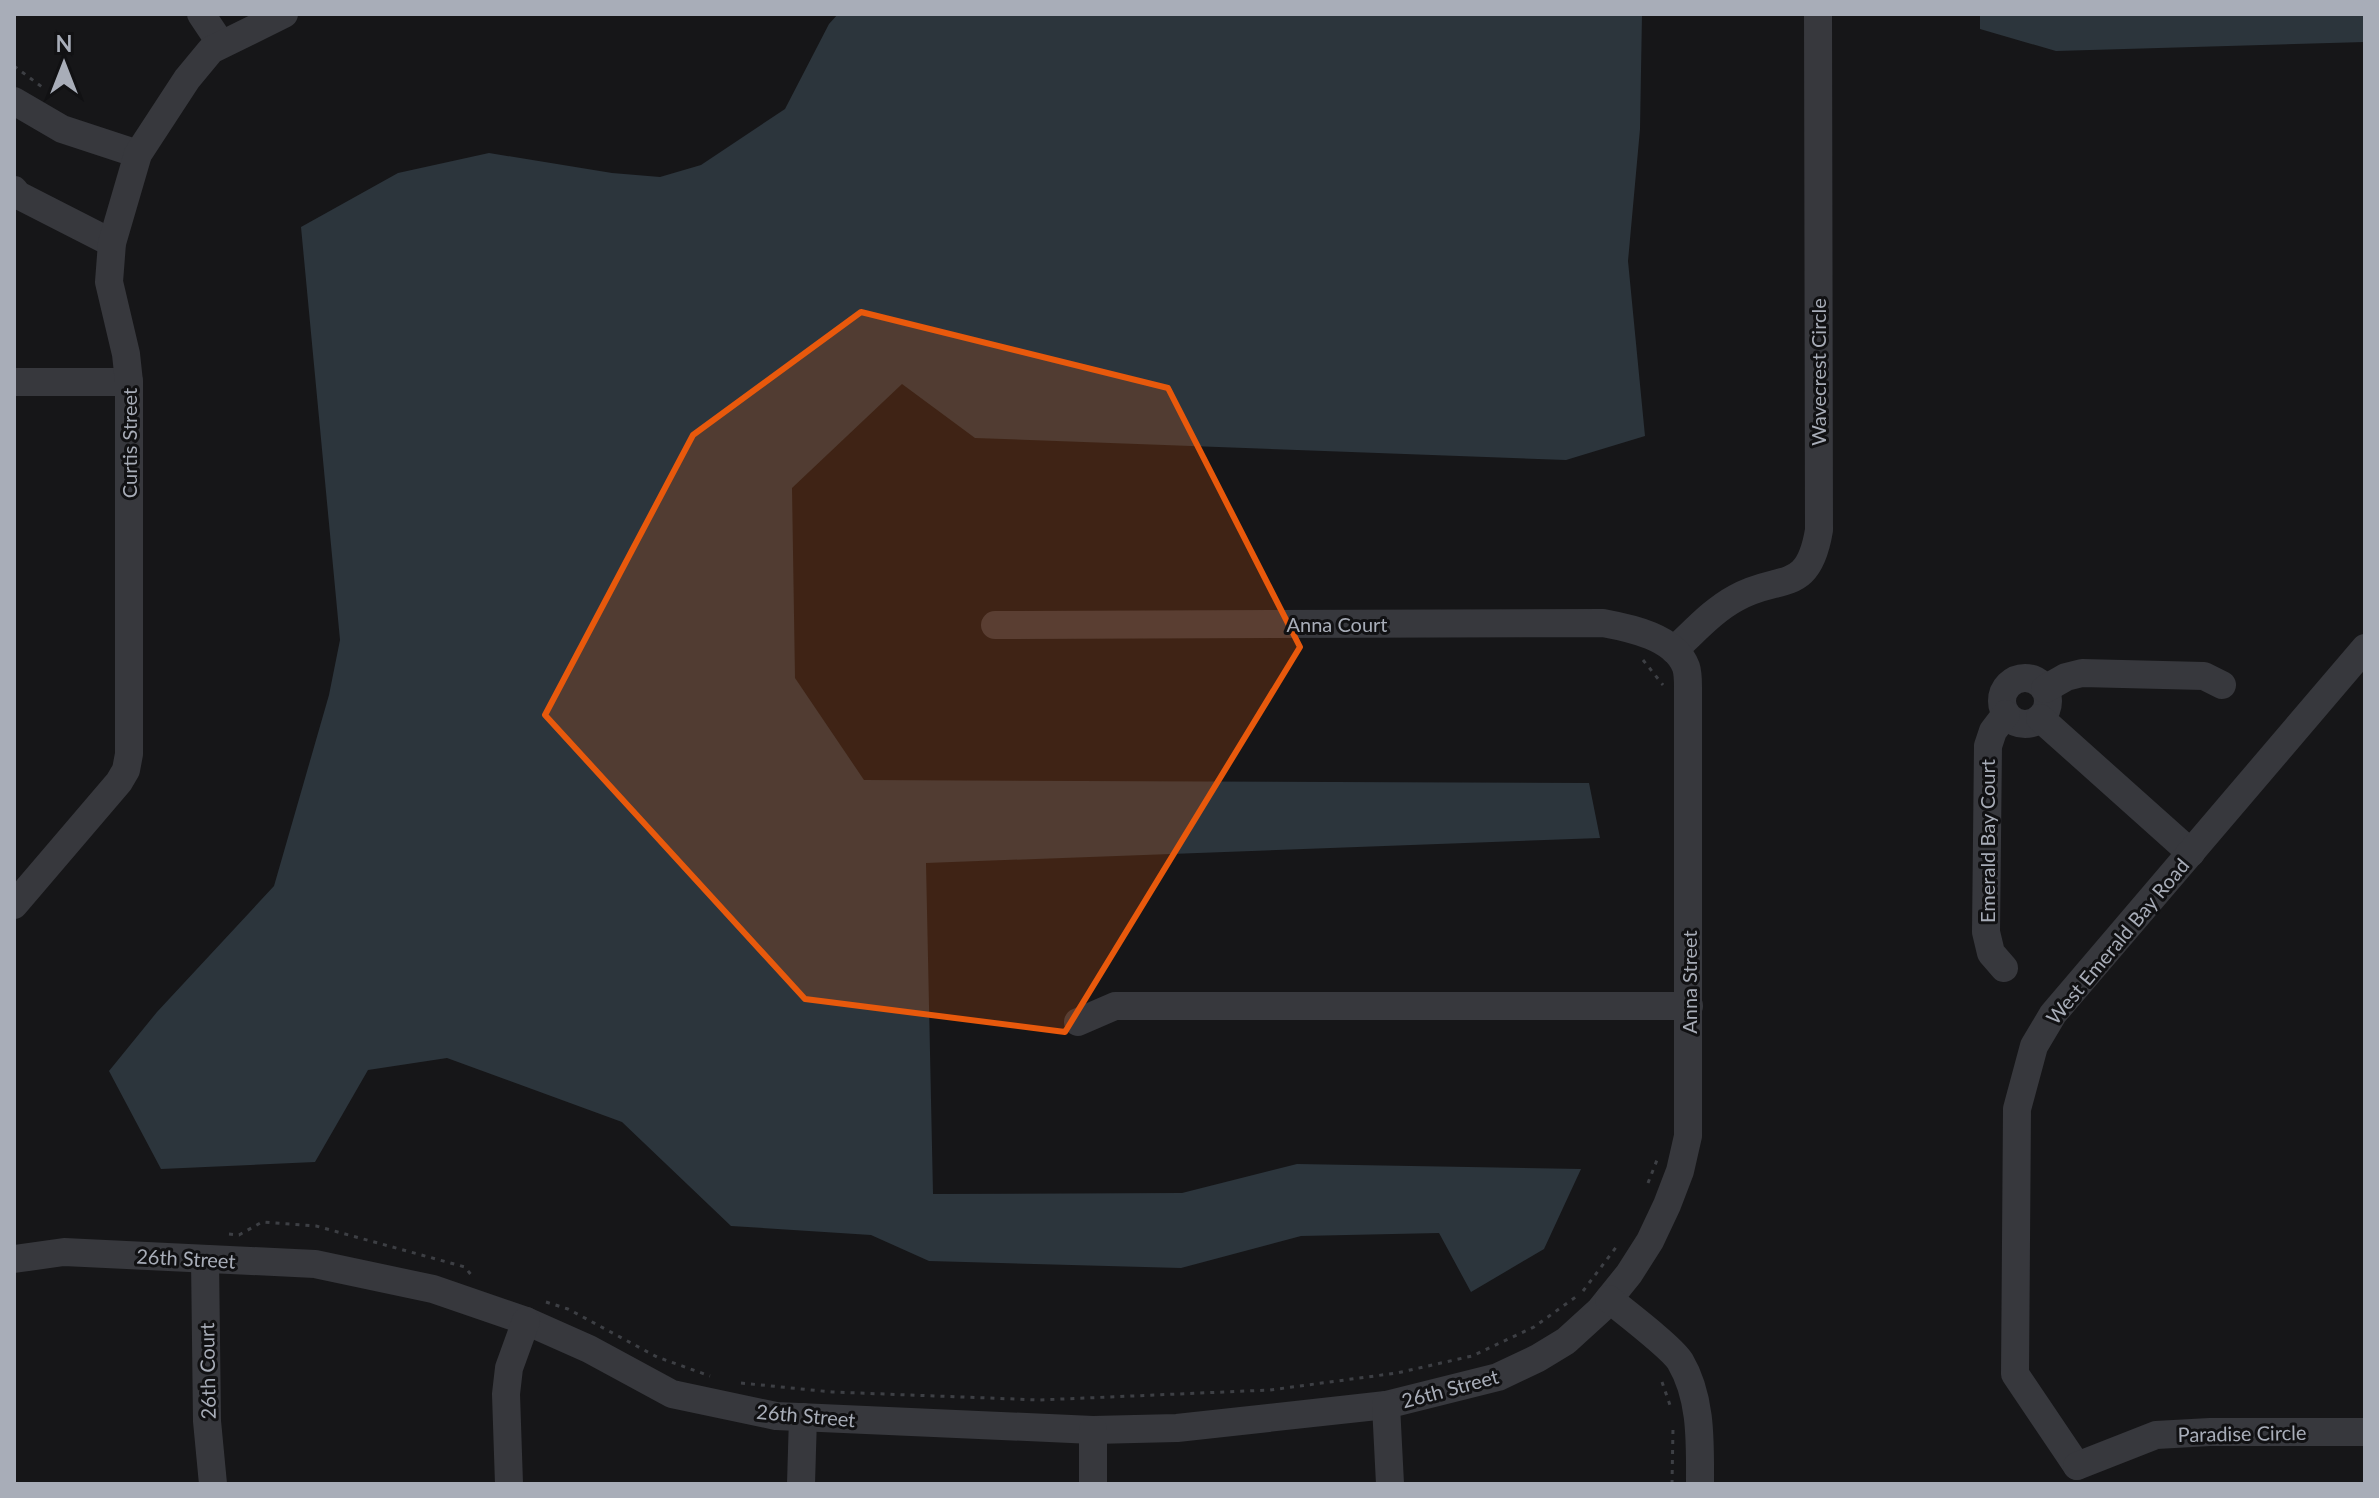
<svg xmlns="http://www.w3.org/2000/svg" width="2379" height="1498" font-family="Lato,sans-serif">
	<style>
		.water { fill: #2c353c }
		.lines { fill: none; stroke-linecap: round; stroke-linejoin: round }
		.path { stroke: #3d3f44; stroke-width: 3; stroke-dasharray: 4 6; stroke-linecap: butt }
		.minor { stroke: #37383d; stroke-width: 28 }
		.marked { fill: #e8590c; fill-opacity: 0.2; stroke: #e8590c; stroke-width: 6; stroke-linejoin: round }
		.labels { text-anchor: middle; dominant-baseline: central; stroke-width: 6; stroke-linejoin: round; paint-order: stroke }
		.street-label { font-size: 20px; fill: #a8adb8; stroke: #111113 }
	</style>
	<rect width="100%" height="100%" fill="#161618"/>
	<!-- water -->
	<g class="water">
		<polygon points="838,14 1642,14 1640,129 1628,261 1645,436 1566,460 975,438 902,384 792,488 795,678 864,780 1589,783 1600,838 926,863 933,1194 1182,1193 1297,1164 1581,1169 1544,1249 1471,1292 1439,1233 1301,1236 1181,1268 929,1261 871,1235 731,1226 622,1122 447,1058 368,1070 315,1162 161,1169 109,1071 157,1012 274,886 329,695 340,640 301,227 398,173 489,153 612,173 660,177 701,165 785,109 829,24"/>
		<polygon points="1980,14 2365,14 2365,42 2056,51 1980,29"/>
	</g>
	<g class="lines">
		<!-- path -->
		<g class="path">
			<polyline points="14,66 46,90"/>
			<polyline points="1643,660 1663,685"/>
			<polyline points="1648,1183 1657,1160"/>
			<polyline points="229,1234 239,1235 262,1222 316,1226 465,1267 472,1276"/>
			<polyline points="1583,1291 1617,1246"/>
			<polyline points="546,1302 568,1309 657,1357 710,1376"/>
			<polyline points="1662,1382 1670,1405"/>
			<polyline points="741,1383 832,1392 1040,1400 1270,1390 1397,1373 1472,1356 1534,1327 1577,1296"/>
			<polyline points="1672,1484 1673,1428"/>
		</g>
		<!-- minor -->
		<g class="minor">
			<polyline points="201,14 221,44"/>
			<polyline points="14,101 62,129 138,154"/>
			<polyline points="14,190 18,195 112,243"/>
			<polyline points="14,382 129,382"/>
			<path d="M 1674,650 C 1694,632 1712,611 1736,598 C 1780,573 1808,596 1819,530 L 1818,14"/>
			<circle cx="2025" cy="701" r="23"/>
			<polyline points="2045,689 2066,677 2082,673 2204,676 2222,685"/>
			<polyline points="2040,718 2191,853"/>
			<polyline points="14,905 119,782 126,770 129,754 129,382 126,354 109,282 112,243 138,154 187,79 211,50 284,14"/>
			<polyline points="2004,968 1991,953 1986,932 1988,746 1993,731 2006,714"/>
			<polyline points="1078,1022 1115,1006 1689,1006"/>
			<path d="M 14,1259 L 64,1252 L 315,1264 L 433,1289 L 526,1321 L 589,1349 L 672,1394 L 776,1416 L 1093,1430 L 1177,1428 L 1386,1405 L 1498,1377 L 1538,1358 L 1566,1341 L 1600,1310 L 1629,1274 L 1650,1241 L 1667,1205 L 1680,1171 L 1688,1136 L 1688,687 C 1688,681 1688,673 1686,667 C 1675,637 1630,628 1603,623 L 995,625"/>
			<polyline points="205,1259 207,1421 213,1484"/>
			<path d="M 1609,1299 C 1625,1312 1671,1347 1680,1361 C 1702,1398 1700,1443 1700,1484"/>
			<polyline points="1386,1405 1390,1484"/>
			<polyline points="2077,1466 2015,1374 2017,1109 2034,1046 2053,1014 2365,648"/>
			<polyline points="2077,1466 2156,1435 2210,1432 2365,1432"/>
			<polyline points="509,1484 506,1394 509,1368 526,1321"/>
			<polyline points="801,1484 803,1417"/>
			<polyline points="1093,1484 1093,1430"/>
		</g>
	</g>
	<!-- marked area -->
	<path class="marked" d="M 861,312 L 1168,388 L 1300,647 L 1065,1032 L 805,999 L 545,715 L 693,435 Z"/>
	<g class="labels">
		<!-- street labels -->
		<g class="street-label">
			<text transform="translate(1818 372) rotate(-90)">Wavecrest Circle</text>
			<text transform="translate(129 443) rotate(-90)">Curtis Street</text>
			<text x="1337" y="624">Anna Court</text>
			<text transform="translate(1987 841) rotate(-90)">Emerald Bay Court</text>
			<text transform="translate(2117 941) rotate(-50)">West Emerald Bay Road</text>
			<text transform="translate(1689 982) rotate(-90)">Anna Street</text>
			<text transform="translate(186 1258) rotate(3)">26th Street</text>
			<text transform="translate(207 1371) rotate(-91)">26th Court</text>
			<text transform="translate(1450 1388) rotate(-15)">26th Street</text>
			<text transform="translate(806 1415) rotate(5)">26th Street</text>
			<text transform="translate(2242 1433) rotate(-1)">Paradise Circle</text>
		</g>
	</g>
	<!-- border -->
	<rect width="2379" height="1498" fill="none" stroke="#a8adb8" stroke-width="32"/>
	<!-- north arrow -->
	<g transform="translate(64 64)" stroke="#111113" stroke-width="6" paint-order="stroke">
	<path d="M0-6L14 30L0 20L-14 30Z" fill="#a8adb8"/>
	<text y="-12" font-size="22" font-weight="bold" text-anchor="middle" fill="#a8adb8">N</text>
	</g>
</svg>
